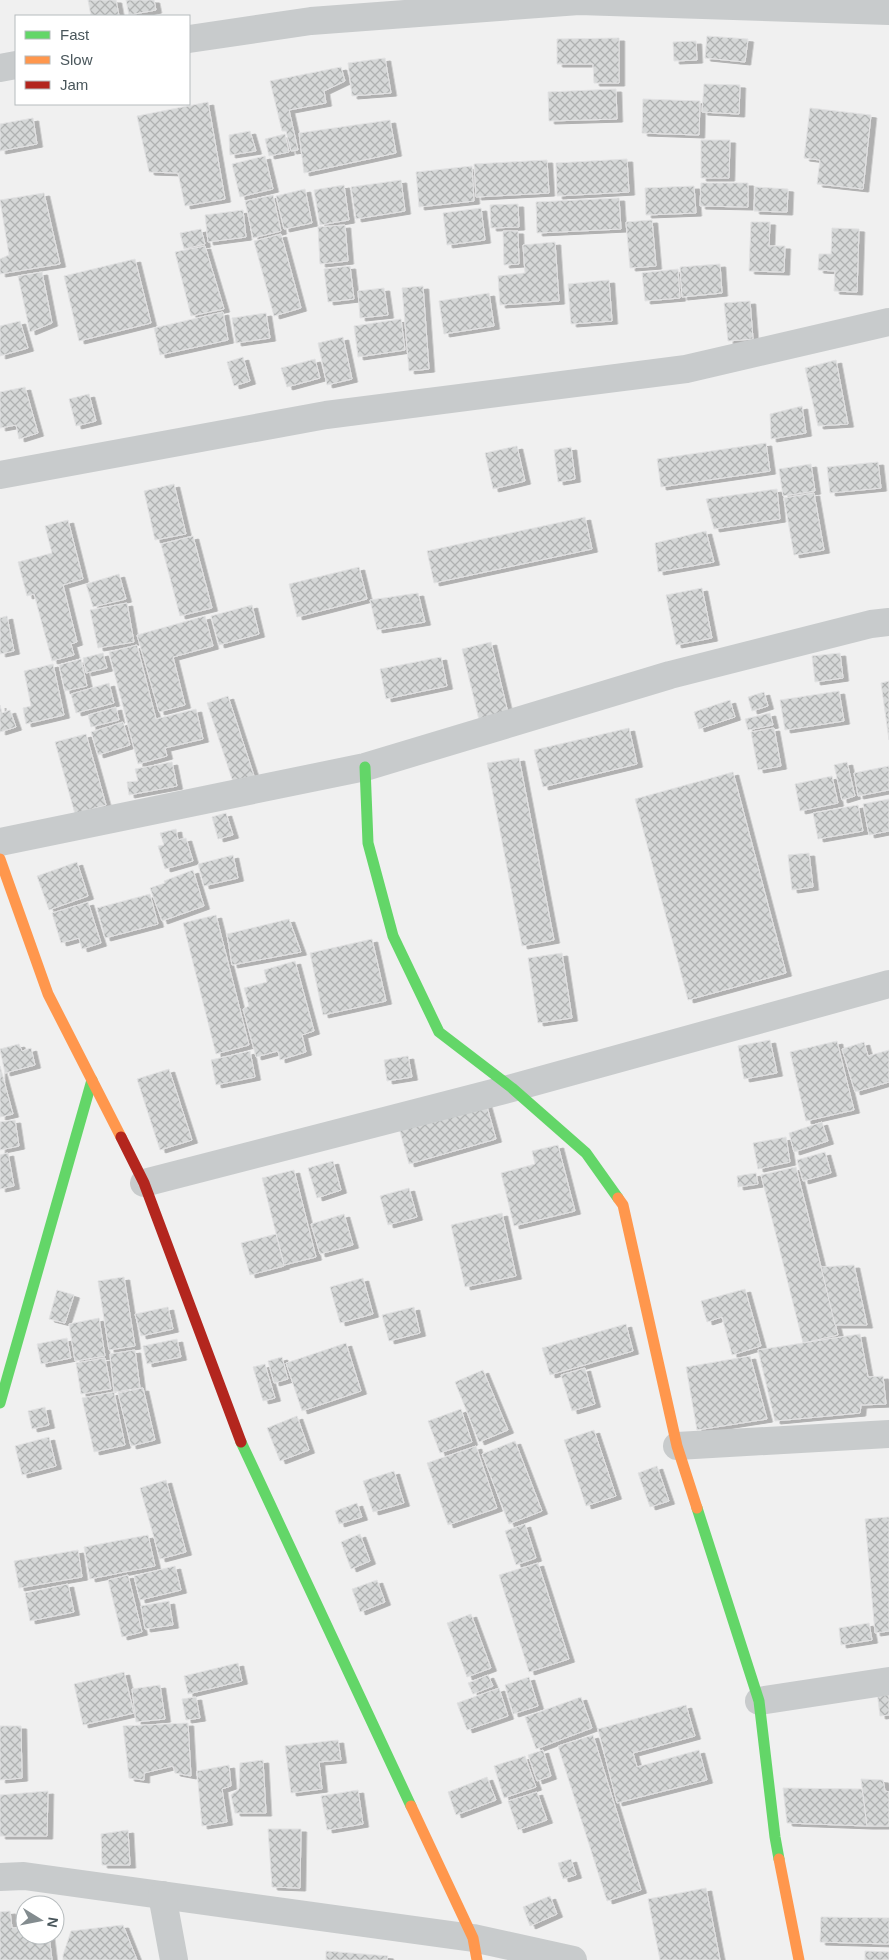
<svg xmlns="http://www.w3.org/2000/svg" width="889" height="1960" font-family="Arial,sans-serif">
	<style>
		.building { fill: url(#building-cross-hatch); stroke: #e2e2e3; filter: url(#shadow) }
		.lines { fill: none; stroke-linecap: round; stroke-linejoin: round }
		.street { stroke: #c8cbcc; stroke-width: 28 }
		.fast { stroke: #63d668; stroke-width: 11 }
		.slow { stroke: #ff974d; stroke-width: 11 }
		.jam { stroke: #b3261e; stroke-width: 11 }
	</style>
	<defs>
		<pattern id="building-cross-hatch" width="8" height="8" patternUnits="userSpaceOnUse" patternTransform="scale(1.25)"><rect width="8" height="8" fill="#d6d8d8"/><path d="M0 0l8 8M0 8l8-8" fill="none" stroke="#b0b2b2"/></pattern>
		<filter id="shadow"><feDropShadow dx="5.5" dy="3" stdDeviation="0" flood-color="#0004"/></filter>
	</defs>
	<rect width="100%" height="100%" fill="#f0f0f0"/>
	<!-- building -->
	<g class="building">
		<polygon points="88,0 116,0 119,16 91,16"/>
		<polygon points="126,0 154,0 156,10 129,15"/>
		<polygon points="707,36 748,39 745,62 705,58"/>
		<polygon points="619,38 619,83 594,83 593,64 557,64 557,39"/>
		<polygon points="696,41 697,60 674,61 673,42"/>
		<polygon points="385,58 391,93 352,96 348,63"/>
		<polygon points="341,67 345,81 324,91 326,103 289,110 298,150 291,151 286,131 282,131 270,81"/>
		<polygon points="704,84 740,85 739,114 702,112"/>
		<polygon points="616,89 617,119 549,121 548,92"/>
		<polygon points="643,99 700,101 699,135 642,133"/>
		<polygon points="208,102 225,199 185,206 178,173 149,172 137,116"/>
		<polygon points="810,108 871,115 863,189 817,184 820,160 804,158"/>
		<polygon points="33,118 37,144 0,151 0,124"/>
		<polygon points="390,120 396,153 304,173 299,133"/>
		<polygon points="250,131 256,151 230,155 229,135"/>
		<polygon points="285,134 289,152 269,156 265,139"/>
		<polygon points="701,140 730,140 729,178 701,178"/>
		<polygon points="265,156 273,189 240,197 232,164"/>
		<polygon points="627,159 629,192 557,196 556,163"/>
		<polygon points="547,160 549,193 476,197 474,164"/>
		<polygon points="472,166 474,201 419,207 416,172"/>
		<polygon points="401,180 405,211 356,219 351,187"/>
		<polygon points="701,183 748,183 748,207 700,206"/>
		<polygon points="344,185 349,220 320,225 314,190"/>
		<polygon points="694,186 696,213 646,215 645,188"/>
		<polygon points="755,187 788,189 787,212 754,211"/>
		<polygon points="305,189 312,223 284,229 276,196"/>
		<polygon points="44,193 60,264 0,274 0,259 9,255 0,200"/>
		<polygon points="273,195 281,231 253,238 245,201"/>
		<polygon points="619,198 621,229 537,233 536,202"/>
		<polygon points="518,204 519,227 491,228 490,205"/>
		<polygon points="481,208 485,240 447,245 443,213"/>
		<polygon points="243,210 246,237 208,242 205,215"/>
		<polygon points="652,220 656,266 630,268 626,222"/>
		<polygon points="751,222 770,222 769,246 785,246 784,272 749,271"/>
		<polygon points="345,225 348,261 320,264 318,227"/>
		<polygon points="832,228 859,229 857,292 834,291 835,271 818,270 819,254 831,254"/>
		<polygon points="201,229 205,244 184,249 180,233"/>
		<polygon points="503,231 518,231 519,264 504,265"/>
		<polygon points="281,234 301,308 274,316 254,241"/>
		<polygon points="555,242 559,301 500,305 498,276 525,273 523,245"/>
		<polygon points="205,246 224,309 191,316 175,252"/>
		<polygon points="135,259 151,323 79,341 64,276"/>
		<polygon points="720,264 722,293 682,297 680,267"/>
		<polygon points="350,266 354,299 328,302 324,269"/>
		<polygon points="678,269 680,298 645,301 642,273"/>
		<polygon points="42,272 52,323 30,332 18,276"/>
		<polygon points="609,280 612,321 571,324 568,284"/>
		<polygon points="423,286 429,369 409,371 402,288"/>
		<polygon points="384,288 388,315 360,318 358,291"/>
		<polygon points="489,293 494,326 444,334 439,301"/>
		<polygon points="750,301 753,339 728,341 724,303"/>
		<polygon points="223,312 228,340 160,355 154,328"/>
		<polygon points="266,313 270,338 236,343 232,318"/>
		<polygon points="401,319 405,350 358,357 354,326"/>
		<polygon points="20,321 28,348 0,356 0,326"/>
		<polygon points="343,337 352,379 327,385 318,343"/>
		<polygon points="243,357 250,381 234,386 227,362"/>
		<polygon points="315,359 320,378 287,387 281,368"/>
		<polygon points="836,360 848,424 818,426 805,368"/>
		<polygon points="25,387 38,433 19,439 16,425 0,428 0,392"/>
		<polygon points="89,394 96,421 76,426 69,399"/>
		<polygon points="802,406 806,433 771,439 770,414"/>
		<polygon points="766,443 770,471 661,487 657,459"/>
		<polygon points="517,446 525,481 493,489 485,453"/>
		<polygon points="571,447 575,479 558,482 554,450"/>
		<polygon points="878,462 881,488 830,493 827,467"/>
		<polygon points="811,464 815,491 783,496 779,469"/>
		<polygon points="174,484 186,534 155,540 144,491"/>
		<polygon points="777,489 780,519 714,529 706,499"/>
		<polygon points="814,493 824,550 794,555 784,498"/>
		<polygon points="585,517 592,549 434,583 427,551"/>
		<polygon points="68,520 83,579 63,585 77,642 71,644 74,655 52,661 34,594 27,596 18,562 52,553 45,526"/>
		<polygon points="706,531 714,562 658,572 655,543"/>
		<polygon points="193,536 212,608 180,616 161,544"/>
		<polygon points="359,567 367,599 297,617 289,584"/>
		<polygon points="119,574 126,599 93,607 86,584"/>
		<polygon points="702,588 712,638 676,645 666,595"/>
		<polygon points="418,593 425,622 377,630 370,600"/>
		<polygon points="127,603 134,642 98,648 90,610"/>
		<polygon points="252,605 259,634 219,645 211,616"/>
		<polygon points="7,616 14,651 0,654 0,618"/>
		<polygon points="205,616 213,646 173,657 185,705 159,712 137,635"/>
		<polygon points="491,642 509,717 480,724 462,649"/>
		<polygon points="137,645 156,719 196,709 203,739 165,748 167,756 138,764 109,652"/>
		<polygon points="103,653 107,668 86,673 83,658"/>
		<polygon points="840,653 843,678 815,682 812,656"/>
		<polygon points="441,657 447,686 386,699 380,669"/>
		<polygon points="81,659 87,686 65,691 59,665"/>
		<polygon points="53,664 64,715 26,724 23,708 31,706 24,671"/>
		<polygon points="889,681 889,740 881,683"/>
		<polygon points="109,683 114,703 76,713 71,694"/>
		<polygon points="839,691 844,721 785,730 780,700"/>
		<polygon points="764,692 768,706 752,711 748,697"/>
		<polygon points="228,696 255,779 234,785 207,703"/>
		<polygon points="730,700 735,717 699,729 694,712"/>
		<polygon points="0,705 2,713 10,710 16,727 0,732"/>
		<polygon points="116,707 119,720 91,727 88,715"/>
		<polygon points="770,713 773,725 748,730 745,719"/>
		<polygon points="123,722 130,745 98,755 91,732"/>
		<polygon points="629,728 637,764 543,787 534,750"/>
		<polygon points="774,728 781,766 758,770 751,732"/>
		<polygon points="86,734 106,805 75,814 55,742"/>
		<polygon points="519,758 554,940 522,946 487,763"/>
		<polygon points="172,762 177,786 129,795 127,782 138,781 135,769"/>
		<polygon points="847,762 855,796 842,800 834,765"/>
		<polygon points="889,766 889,790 858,796 854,773"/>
		<polygon points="733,772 786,973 688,1000 635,799"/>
		<polygon points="832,776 838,803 800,811 795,784"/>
		<polygon points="889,799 889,831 869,835 863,804"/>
		<polygon points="858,805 863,831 818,839 813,813"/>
		<polygon points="226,813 233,835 218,839 212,817"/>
		<polygon points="176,829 178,840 186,838 193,861 165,869 158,846 164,845 160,833"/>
		<polygon points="809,853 813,887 792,890 788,855"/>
		<polygon points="233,855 238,878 204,886 198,864"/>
		<polygon points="77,862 88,896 49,910 37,876"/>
		<polygon points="193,870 204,906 162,921 150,888 165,883 164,881"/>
		<polygon points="150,894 158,924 105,938 97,908"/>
		<polygon points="88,902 101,943 82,949 79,938 61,943 52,913"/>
		<polygon points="216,915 249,1045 216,1054 183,923"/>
		<polygon points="289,919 301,952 232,965 227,934"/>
		<polygon points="372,939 386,1001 323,1015 310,953"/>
		<polygon points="562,953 572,1018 538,1023 528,958"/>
		<polygon points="295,961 314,1031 302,1035 306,1052 280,1060 278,1051 256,1057 243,1009 249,1006 244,988 267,982 264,970"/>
		<polygon points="770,1040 777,1073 744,1079 738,1046"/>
		<polygon points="837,1041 854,1110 806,1121 790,1052"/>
		<polygon points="864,1042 868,1056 889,1050 889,1082 855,1092 842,1049"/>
		<polygon points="19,1044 22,1051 31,1048 35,1065 5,1073 0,1049"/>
		<polygon points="250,1051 255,1077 216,1085 211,1060"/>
		<polygon points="408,1056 412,1077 387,1081 384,1060"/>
		<polygon points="0,1066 13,1114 0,1117"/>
		<polygon points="169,1069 192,1140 160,1150 137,1079"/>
		<polygon points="486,1103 496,1139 409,1164 399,1128"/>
		<polygon points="15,1120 19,1146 0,1150 0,1122"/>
		<polygon points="822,1122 828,1141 794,1152 789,1133"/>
		<polygon points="786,1137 790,1162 758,1169 753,1143"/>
		<polygon points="558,1145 575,1211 514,1226 501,1173 535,1164 532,1151"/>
		<polygon points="825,1152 831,1173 803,1181 797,1160"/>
		<polygon points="8,1153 14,1186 0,1189 0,1155"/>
		<polygon points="333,1161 341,1190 317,1198 308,1168"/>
		<polygon points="796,1167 838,1335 803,1343 761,1175"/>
		<polygon points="294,1170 316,1257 284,1265 262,1178"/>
		<polygon points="756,1173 758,1184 738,1187 737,1176"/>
		<polygon points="409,1188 417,1217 388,1225 380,1196"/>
		<polygon points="502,1213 516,1276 465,1287 451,1225"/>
		<polygon points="344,1214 353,1245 320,1254 311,1224"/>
		<polygon points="276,1234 284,1266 250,1275 241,1243"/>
		<polygon points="854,1265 867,1325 835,1325 821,1267"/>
		<polygon points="124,1277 135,1346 109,1350 98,1281"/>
		<polygon points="363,1278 373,1314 340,1323 330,1287"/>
		<polygon points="745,1289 761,1346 732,1355 722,1317 707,1322 701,1301"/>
		<polygon points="57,1290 74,1295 65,1323 49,1319"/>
		<polygon points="168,1307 173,1329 141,1336 135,1314"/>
		<polygon points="414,1307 420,1333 389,1341 382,1315"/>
		<polygon points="99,1318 105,1356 75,1361 69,1324"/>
		<polygon points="626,1324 633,1351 550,1375 542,1348"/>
		<polygon points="860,1334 868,1377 883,1376 886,1404 861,1405 860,1413 775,1421 758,1350"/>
		<polygon points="67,1338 71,1358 41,1364 37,1344"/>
		<polygon points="177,1339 181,1357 147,1364 143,1346"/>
		<polygon points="346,1343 361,1391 302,1411 286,1363"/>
		<polygon points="135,1350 140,1388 114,1392 110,1354"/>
		<polygon points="750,1356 767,1419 697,1430 686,1367"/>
		<polygon points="282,1357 288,1379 274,1383 268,1361"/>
		<polygon points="105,1358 111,1389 81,1394 76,1363"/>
		<polygon points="265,1364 275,1398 263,1401 253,1367"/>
		<polygon points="585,1368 595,1404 572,1411 561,1375"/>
		<polygon points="483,1370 508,1430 479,1442 455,1382"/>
		<polygon points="143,1388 155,1440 131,1446 118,1393"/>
		<polygon points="114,1392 125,1445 94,1452 82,1398"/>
		<polygon points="45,1407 49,1425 32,1429 28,1411"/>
		<polygon points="461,1409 472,1442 440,1453 428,1421"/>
		<polygon points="297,1416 309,1450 280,1461 267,1428"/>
		<polygon points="594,1430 616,1496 586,1506 564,1440"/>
		<polygon points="49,1437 56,1466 22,1475 15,1446"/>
		<polygon points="515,1441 542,1511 509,1524 482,1454"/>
		<polygon points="476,1446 497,1508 448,1525 427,1463"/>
		<polygon points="657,1466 669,1501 650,1507 638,1473"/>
		<polygon points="394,1471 404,1503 373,1512 363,1481"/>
		<polygon points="166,1480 186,1552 160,1559 140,1488"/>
		<polygon points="357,1503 362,1517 339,1524 335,1511"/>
		<polygon points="889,1517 889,1631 875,1633 865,1519"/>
		<polygon points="525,1524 536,1558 516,1565 505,1531"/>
		<polygon points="360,1534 370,1561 351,1569 341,1542"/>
		<polygon points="148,1535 155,1566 90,1579 84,1547"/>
		<polygon points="78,1550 82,1577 19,1588 14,1561"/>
		<polygon points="538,1563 569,1659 529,1672 499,1575"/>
		<polygon points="175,1566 181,1590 140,1600 134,1576"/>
		<polygon points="128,1575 142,1632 122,1637 108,1580"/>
		<polygon points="377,1580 385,1602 360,1612 352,1589"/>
		<polygon points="68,1584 74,1612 30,1621 25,1593"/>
		<polygon points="169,1601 173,1625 145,1629 141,1606"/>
		<polygon points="471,1614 491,1668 467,1677 447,1623"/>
		<polygon points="869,1623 872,1640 841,1645 839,1628"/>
		<polygon points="238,1663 242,1681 188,1694 184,1676"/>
		<polygon points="124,1672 134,1713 83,1725 74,1684"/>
		<polygon points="488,1675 493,1686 473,1694 468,1683"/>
		<polygon points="529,1677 538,1706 513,1714 505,1685"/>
		<polygon points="160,1685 165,1719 136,1722 132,1689"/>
		<polygon points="499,1688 508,1716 467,1730 457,1703"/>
		<polygon points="889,1690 889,1715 880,1716 877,1691"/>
		<polygon points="196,1697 200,1718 186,1720 182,1699"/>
		<polygon points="581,1697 592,1728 536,1749 525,1717"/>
		<polygon points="686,1705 695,1736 633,1753 637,1767 699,1750 707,1780 617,1803 598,1729"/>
		<polygon points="188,1723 191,1776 175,1773 173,1766 144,1773 144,1780 129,1778 123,1726"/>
		<polygon points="0,1726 21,1726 22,1778 0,1780"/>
		<polygon points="593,1735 641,1890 607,1901 558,1746"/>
		<polygon points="338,1740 341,1760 319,1762 322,1789 291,1793 285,1746"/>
		<polygon points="543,1750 551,1776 537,1781 528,1755"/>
		<polygon points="525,1756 536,1787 504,1798 494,1766"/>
		<polygon points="263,1760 266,1813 235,1813 231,1795 239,1789 240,1763"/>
		<polygon points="229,1765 231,1786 222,1789 227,1822 202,1826 197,1771"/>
		<polygon points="487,1777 496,1800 456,1815 448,1792"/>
		<polygon points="861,1779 883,1780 885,1791 889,1792 889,1826 867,1826"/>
		<polygon points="783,1788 862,1789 867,1826 787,1823"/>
		<polygon points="358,1790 363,1824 327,1830 321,1796"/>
		<polygon points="48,1791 47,1836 0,1836 0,1795"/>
		<polygon points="537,1792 547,1820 518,1830 508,1801"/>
		<polygon points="268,1829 301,1829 300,1888 272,1887"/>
		<polygon points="128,1830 130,1865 102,1865 101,1834"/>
		<polygon points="571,1859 576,1875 563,1879 558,1863"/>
		<polygon points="706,1888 720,1960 660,1960 648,1899"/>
		<polygon points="550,1896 557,1914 530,1926 523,1907"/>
		<polygon points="10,1911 12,1928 25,1927 25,1935 49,1935 52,1960 0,1960 0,1912"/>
		<polygon points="821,1917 889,1918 889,1944 820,1942"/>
		<polygon points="123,1925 137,1960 63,1960 63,1955 71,1931"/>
		<polygon points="326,1951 388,1956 387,1960 326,1960"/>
		<polygon points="865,1951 889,1952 889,1960 865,1960"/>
	</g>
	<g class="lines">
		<!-- street -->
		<g class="street">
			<polyline points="189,39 311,21 579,1 889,11"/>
			<polyline points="0,68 16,65"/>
			<polyline points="0,475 326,415 686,369 889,322"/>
			<polyline points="0,842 365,767 670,675 871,624 889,622"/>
			<polyline points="144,1183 512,1088 889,984"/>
			<polyline points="677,1446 889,1434"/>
			<polyline points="759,1701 889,1681"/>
			<polyline points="0,1877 24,1876 473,1938 573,1960"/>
			<polyline points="162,1895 174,1960"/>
		</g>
		<!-- fast -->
		<g class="fast">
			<polyline points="365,767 368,843 393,936 439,1032 512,1088 586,1153 618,1198"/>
			<polyline points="0,1403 92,1080"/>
			<polyline points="241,1442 411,1806"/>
			<polyline points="697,1508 759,1701 775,1837 779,1859"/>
		</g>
		<!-- slow -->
		<g class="slow">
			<polyline points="0,859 48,994 121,1137"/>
			<polyline points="618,1198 623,1205 677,1446 697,1508"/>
			<polyline points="411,1806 473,1938 477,1960"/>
			<polyline points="779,1859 799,1960"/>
		</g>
		<!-- jam -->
		<polyline class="jam" points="121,1137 144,1183 241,1442"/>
	</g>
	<!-- legend -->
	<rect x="15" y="15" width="175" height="90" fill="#ffffff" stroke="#b6bbbd"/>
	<rect x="25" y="31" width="25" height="8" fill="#63d668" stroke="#b6bbbd"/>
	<text x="60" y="40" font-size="15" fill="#49565b">Fast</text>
	<rect x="25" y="56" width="25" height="8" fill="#ff974d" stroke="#b6bbbd"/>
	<text x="60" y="65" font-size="15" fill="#49565b">Slow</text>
	<rect x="25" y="81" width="25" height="8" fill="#b3261e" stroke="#b6bbbd"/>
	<text x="60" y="90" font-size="15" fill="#49565b">Jam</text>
	<!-- north arrow -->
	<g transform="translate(40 1920) rotate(100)"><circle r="24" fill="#ffffff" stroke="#b6bbbd"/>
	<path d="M0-4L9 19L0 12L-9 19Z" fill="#838c8f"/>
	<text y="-8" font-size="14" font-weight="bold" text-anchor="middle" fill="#49565b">N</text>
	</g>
</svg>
